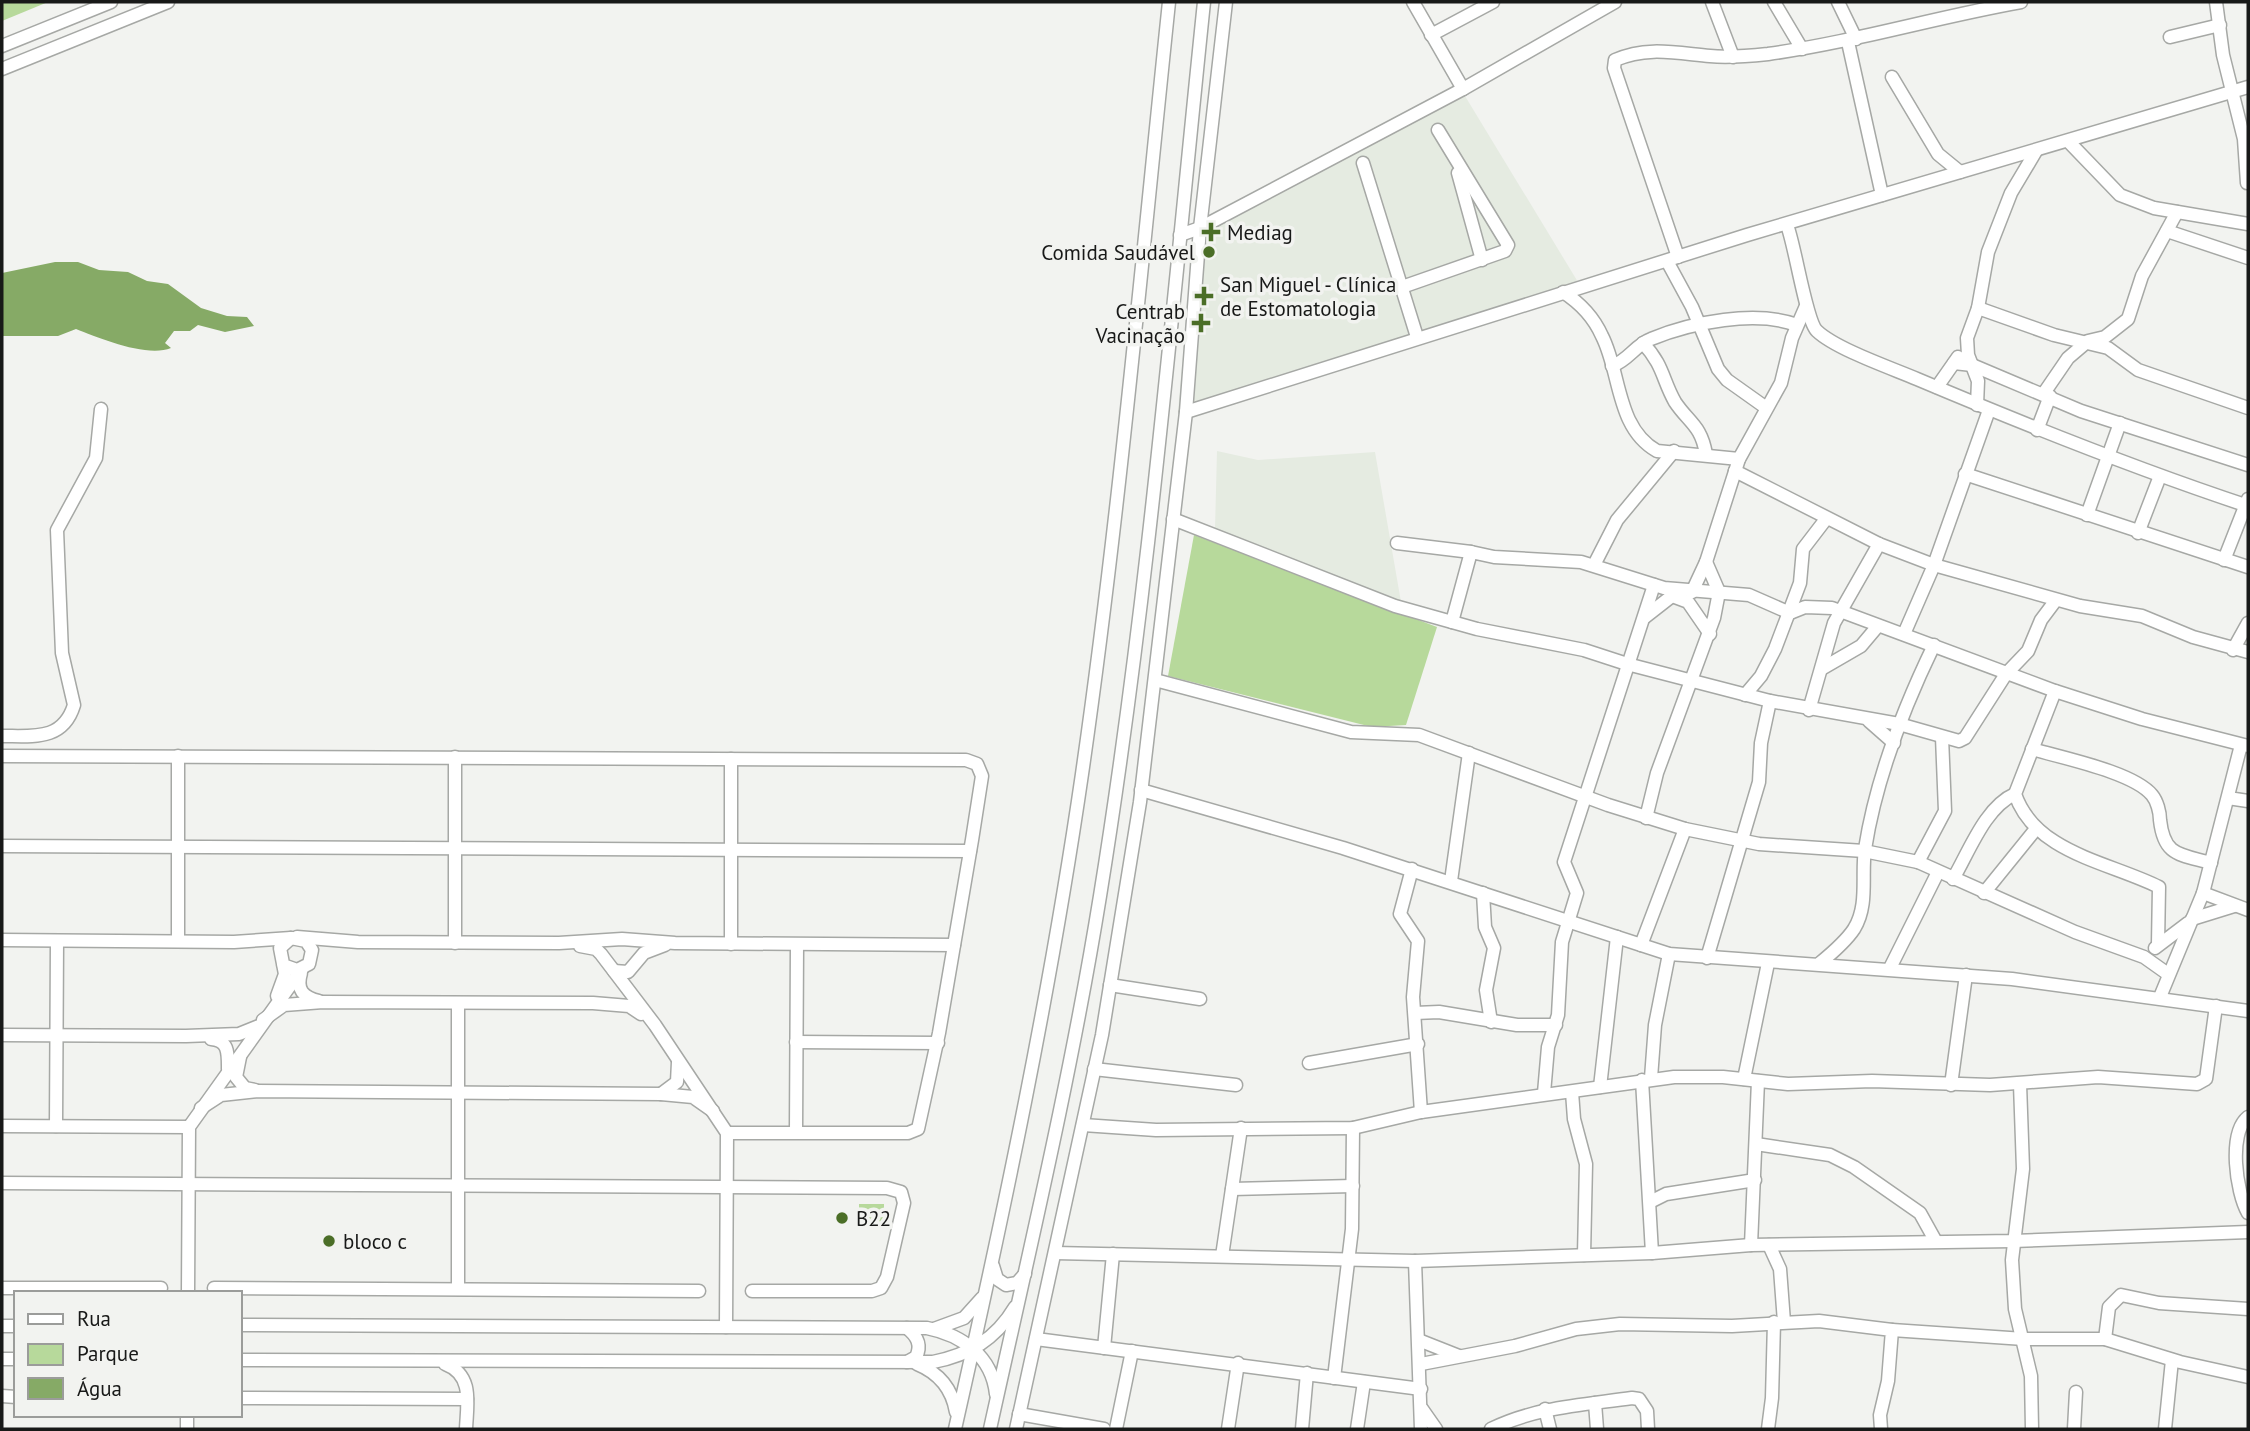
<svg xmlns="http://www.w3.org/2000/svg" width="2250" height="1431" font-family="'PT Sans',sans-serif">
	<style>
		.built { fill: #e5ebe1 }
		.green { fill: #b7d99b }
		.water { fill: #86aa66 }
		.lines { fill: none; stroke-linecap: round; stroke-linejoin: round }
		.minor-casing { stroke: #a6a8a5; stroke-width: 15 }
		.minor { stroke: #fff; stroke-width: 12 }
		.poi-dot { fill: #4b6e27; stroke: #f2f3f0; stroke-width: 2.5 }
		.labels { text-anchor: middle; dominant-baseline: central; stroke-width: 7; stroke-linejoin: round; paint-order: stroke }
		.poi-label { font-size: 21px; fill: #181918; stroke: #f2f3f0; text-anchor: start }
	</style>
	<rect width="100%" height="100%" fill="#f2f3f0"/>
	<!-- built -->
	<g class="built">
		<polygon points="1465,96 1578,282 1178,411 1194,235"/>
		<polygon points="1217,451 1258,460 1375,452 1401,602 1215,529"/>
	</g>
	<!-- green -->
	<g class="green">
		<polygon points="2,2 48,2 2,21"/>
		<polygon points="1194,535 1437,627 1406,725 1372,727 1168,676"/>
		<rect x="859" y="1204" width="25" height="22"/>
	</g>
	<!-- water -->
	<path class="water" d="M 55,262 L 78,262 L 99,270 L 128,272 L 147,281 L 168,284 L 201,308 L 227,316 L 247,317 L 254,326 L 225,332 L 198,325 L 190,331 L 174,331 L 165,343 L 171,348 C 147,358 99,338 76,329 L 58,336 L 2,336 L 2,273 Z"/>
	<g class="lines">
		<!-- minor casing -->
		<g class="minor-casing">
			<g id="minor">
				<polyline points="1413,2 1463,89"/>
				<polyline points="1712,2 1733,57"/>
				<polyline points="1774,2 1802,49"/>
				<polyline points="1838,2 1856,39"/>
				<polyline points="2216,2 2223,55 2244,139 2247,183"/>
				<polyline points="1431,35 1493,2"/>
				<polyline points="2170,37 2220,25"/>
				<polyline points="1848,42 1882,195"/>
				<polyline points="2,46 111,2"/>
				<polyline points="2,69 168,2"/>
				<polyline points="1892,77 1938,154 1960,172"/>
				<polyline points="2068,141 2120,195 2154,208 2248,224"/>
				<polyline points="1363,163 1417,337"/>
				<polyline points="1458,173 1482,260"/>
				<path d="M 1787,225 C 1795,245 1806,321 1817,331 C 1836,349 1891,368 1917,379 C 2026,425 2136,469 2248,506"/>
				<polyline points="2167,231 2248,258"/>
				<polyline points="1180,235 1200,228 1463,89 1615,2"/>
				<path d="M 1678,257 L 1614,68 L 1615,60 C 1647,46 1676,53 1710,56 C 1729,58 1749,56 1768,54 C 1854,42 1936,17 2021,2"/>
				<polyline points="1667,261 1692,307 1718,369 1727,380 1765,407"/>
				<polyline points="1402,287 1505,251 1508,245 1438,130"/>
				<path d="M 1563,292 C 1580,303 1594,318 1602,336 C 1621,373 1616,428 1657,451 L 1739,459"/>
				<polyline points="1978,308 2054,335 2108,348 2138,370 2248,408"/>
				<path d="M 1643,343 C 1664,366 1662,379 1675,402 C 1689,423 1701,425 1706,454"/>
				<polyline points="1954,363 1972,365 2081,411 2248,465"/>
				<path d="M 1612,366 C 1629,360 1635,345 1651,339 C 1692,322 1756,310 1797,325"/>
				<polyline points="1937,387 1958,357"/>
				<polyline points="2044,393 2068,358 2088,341 2105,337 2128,319 2142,276 2177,212"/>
				<polyline points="1977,405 1978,381 1968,355 1967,338 1978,308 1988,252 2011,193 2036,151"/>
				<polyline points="1186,412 1747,235 2248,87"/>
				<polyline points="2037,430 2050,396"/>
				<polyline points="1735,471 1879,544 1934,565 2080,606 2142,616 2193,637 2248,652"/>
				<polyline points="1965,474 2248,567"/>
				<polyline points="2087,515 2120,423"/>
				<polyline points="1173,519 1395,606 1477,629 1584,650 1627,664 1770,701 1899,724 1959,741 1965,738 2006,674 2028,651 2041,620 2056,600"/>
				<polyline points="2138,533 2160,476"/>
				<polyline points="1397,543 1471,552"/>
				<polyline points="2224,560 2248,499"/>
				<polyline points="1594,565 1617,520 1674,451"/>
				<polyline points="1692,592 1706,562 1739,459 1781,383 1792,338 1806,306"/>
				<polyline points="1672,596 1688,602 1710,634"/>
				<polyline points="1790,613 1805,607 1832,608 2055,691 2142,719 2248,746"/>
				<polyline points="1645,617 1677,592"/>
				<polyline points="1452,622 1471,552 1494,557 1581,562 1664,588 1749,595 1790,613"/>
				<polyline points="1904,634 1934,565 1989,410"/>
				<polyline points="2233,650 2248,623"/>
				<polyline points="1823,668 1861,646 1877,627"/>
				<polyline points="1155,680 1351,732 1419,735 1608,805 1685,829 1759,844 1864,851 1918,862 2075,932 2144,957 2168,974"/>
				<path d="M 2055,691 L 2015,794 C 2035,853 2109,862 2159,887 L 2158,944"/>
				<polyline points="1745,695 1761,676 1775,649 1800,583 1803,549 1826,519"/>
				<polyline points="1809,710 1834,623 1879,544"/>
				<polyline points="1869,721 1894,743"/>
				<path d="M 2,736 C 33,736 63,741 74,705 L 62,653 L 57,530 L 96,458 L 101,409"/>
				<path d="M 2032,749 C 2062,758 2133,772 2152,795 C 2157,801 2160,812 2160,820 C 2164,856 2179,854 2211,863"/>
				<polyline points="2,756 966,760 977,764 982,776 972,840 939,1033 918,1129 908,1133 727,1133"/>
				<polyline points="178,756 178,941"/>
				<polyline points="455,757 455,943"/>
				<polyline points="1141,790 1343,848 1669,954 2012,979 2248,1011"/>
				<polyline points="2228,798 2248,801"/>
				<polyline points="1646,818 1657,773 1714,618 1719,592 1706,562"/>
				<polyline points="2,846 970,851"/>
				<polyline points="1918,862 1945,811 1942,737"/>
				<polyline points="1412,869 1400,914 1418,941 1413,997 1421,1112"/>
				<path d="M 1953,879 C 1969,852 1985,807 2015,794"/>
				<polyline points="1451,881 1469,753"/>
				<polyline points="1483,893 1485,927 1494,948 1486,990 1491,1022"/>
				<polyline points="1984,893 2035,830"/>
				<polyline points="2203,893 2248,910"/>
				<polyline points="2192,919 2234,906"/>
				<polyline points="297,937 358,942 559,943 622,939 675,943 954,945"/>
				<polyline points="2,940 234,942 291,938"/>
				<polyline points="731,944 731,759"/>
				<polyline points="1641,945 1685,829"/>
				<polyline points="580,946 596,949 601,954 655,1025 727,1133 726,1327"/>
				<polyline points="2155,948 2188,923"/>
				<polyline points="1707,958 1759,782 1761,743 1770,701"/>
				<path d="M 1820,963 C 1831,954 1846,941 1854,929 C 1869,905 1861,875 1865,849 C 1876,779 1903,709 1934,645"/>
				<polyline points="1890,968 1938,872"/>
				<polyline points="614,971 628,972 644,953 665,945"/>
				<path d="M 301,973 C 296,990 303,997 319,1001"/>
				<polyline points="1110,985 1200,999"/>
				<polyline points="277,996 285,974 280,948 291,938 306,941 312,950 309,964 297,970 283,965"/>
				<polyline points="2160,997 2203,893 2241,745"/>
				<polyline points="1415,1013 1439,1012 1517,1025 1556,1025"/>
				<polyline points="263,1020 284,1005 323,1002 593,1003 629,1006 641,1014"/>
				<polyline points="2,1035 186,1036 239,1034 259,1026"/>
				<path d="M 211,1039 C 229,1040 228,1054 228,1069"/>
				<polyline points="796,1042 938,1043"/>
				<polyline points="240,1057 236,1077 245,1088 255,1090"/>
				<polyline points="1309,1063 1418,1044"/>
				<polyline points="1094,1069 1236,1085"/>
				<polyline points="1651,1078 1655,1025 1669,954"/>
				<polyline points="1744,1079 1768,963"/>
				<polyline points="1642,1080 1652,1253"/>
				<polyline points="2020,1084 2023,1169 2012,1260 2015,1309 2031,1376 2032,1429"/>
				<polyline points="1951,1085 1966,975"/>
				<polyline points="1600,1087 1617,937"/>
				<polyline points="1572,1092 1574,1119 1586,1164 1584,1255"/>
				<polyline points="1544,1093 1548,1047 1558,1015 1562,942 1577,893 1564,862 1654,585"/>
				<polyline points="661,1094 677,1082 678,1062"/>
				<polyline points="201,1108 221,1095 258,1091 661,1094 693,1097 713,1111"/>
				<path d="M 2248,1117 C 2228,1133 2236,1192 2248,1213"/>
				<polyline points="1083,1125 1156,1130 1353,1128 1421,1112 1674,1077 1723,1077 1788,1084 1872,1081 1990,1085 2098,1077 2197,1084 2206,1079 2216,1006"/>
				<polyline points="2,1126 189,1127"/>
				<polyline points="56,1126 57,941"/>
				<polyline points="796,1132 797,945"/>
				<polyline points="1756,1144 1830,1155 1854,1167 1920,1213 1935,1240"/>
				<polyline points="2,1183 887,1188 901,1192 904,1203 887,1277 881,1288 872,1291 752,1291"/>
				<polyline points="1232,1189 1353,1186"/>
				<polyline points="1650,1202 1666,1194 1755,1180"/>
				<polyline points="1751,1245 1758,1081"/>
				<polyline points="1769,1245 1780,1269 1784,1322"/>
				<polyline points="1055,1253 1415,1261 1652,1253 1751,1245 2013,1241 2248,1232"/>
				<polyline points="1222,1256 1241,1128"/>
				<polyline points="1415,1261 1421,1429"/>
				<polyline points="993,1266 997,1279 1006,1285 1017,1283 1025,1274"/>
				<polyline points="2,1288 161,1288"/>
				<polyline points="214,1288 699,1291"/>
				<polyline points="458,1289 458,1003"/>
				<polyline points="188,1293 189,1127 302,969"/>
				<path d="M 240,1325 L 927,1328 C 962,1335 992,1356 996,1394"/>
				<polyline points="2,1326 16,1326"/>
				<polyline points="934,1329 964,1318 982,1298"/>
				<polyline points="1892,1330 2024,1339 2105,1339 2180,1362 2248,1377"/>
				<polyline points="1036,1339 1421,1389"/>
				<polyline points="2105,1339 2109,1307 2121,1295 2159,1303 2248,1309"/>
				<polyline points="1421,1341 1459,1356"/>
				<polyline points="1104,1348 1113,1254"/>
				<polyline points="2,1359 16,1359"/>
				<path d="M 240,1360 L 933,1362 C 969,1355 996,1339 1015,1307"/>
				<path d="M 907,1362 L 916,1357 C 922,1345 917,1336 907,1328"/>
				<path d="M 445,1364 C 474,1375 467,1404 466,1429"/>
				<path d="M 917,1364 C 939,1373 952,1388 956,1412"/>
				<polyline points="1421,1364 1515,1346 1576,1329 1620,1324 1732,1326 1819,1321 1892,1330 1888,1381 1880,1415 1881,1429"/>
				<polyline points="1334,1378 1352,1229 1353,1128"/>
				<polyline points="2,1396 16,1397"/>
				<polyline points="240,1398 467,1399"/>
				<polyline points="1595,1403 1597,1429"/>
				<polyline points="1422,1409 1436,1429"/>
				<polyline points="1545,1409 1550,1429"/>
				<polyline points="1019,1414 1104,1429"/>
				<polyline points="187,1429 187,1415"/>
				<path d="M 955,1429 C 1004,1212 1050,994 1082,774 C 1119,518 1142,259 1169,2"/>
				<path d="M 990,1429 C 1029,1252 1071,1076 1100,896 C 1148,600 1173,300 1204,2"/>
				<polyline points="1016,1429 1102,1035 1140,802 1186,412 1200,228 1226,2"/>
				<polyline points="1116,1429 1132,1351"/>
				<polyline points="1228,1429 1238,1363"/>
				<polyline points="1302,1429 1307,1373"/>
				<polyline points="1357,1429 1364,1382"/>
				<path d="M 1491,1429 C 1536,1407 1583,1405 1632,1398 L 1639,1399 L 1647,1411 L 1648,1429"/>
				<polyline points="1768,1429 1772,1398 1774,1322"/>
				<polyline points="2074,1429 2076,1392"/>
				<polyline points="2165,1429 2172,1360"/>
			</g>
		</g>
		<!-- minor -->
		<use href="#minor" class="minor"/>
	</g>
	<!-- markers -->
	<g class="poi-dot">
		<path d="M1207.5 221.5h7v7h7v7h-7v7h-7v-7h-7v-7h7z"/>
		<circle cx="1209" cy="252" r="7"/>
		<path d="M1200.5 285.5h7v7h7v7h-7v7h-7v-7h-7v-7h7z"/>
		<path d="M1197.5 312.5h7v7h7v7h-7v7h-7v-7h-7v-7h7z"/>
		<circle cx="842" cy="1218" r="7"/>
		<circle cx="329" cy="1241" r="7"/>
	</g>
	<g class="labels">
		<!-- poi labels -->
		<g class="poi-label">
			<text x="1227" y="232">Mediag</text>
			<text x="1195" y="252" text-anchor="end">Comida Saudável</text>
			<text x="1220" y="284">San Miguel - Clínica<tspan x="1220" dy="24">de Estomatologia</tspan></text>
			<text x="1185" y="311" text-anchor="end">Centrab<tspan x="1185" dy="24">Vacinação</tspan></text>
			<text x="856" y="1218">B22</text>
			<text x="343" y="1241">bloco c</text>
		</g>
	</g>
	<!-- border -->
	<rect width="2250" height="1431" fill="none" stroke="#181918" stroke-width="7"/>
	<!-- legend -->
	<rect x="14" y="1291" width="228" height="126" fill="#f2f3f0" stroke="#9b9c9a" stroke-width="2"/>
	<rect x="28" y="1314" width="35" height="10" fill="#ffffff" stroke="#9b9c9a" stroke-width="2"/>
	<text x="77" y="1326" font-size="21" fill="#181918">Rua</text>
	<rect x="28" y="1344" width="35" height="21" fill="#b7d99b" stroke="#9b9c9a" stroke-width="2"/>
	<text x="77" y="1361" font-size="21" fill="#181918">Parque</text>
	<rect x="28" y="1378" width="35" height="21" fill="#86aa66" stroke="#9b9c9a" stroke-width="2"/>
	<text x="77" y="1396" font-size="21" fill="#181918">Água</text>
</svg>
